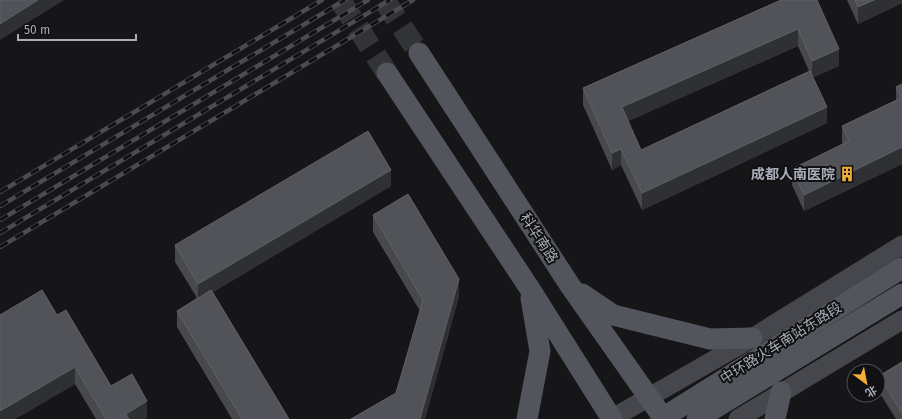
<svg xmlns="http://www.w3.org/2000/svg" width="902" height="419" font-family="'Fira Sans','Noto Sans SC',sans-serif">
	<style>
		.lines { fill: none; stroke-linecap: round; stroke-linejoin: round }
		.highway-tunnel { stroke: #333438; stroke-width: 22; stroke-dasharray: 22 11; stroke-linecap: butt }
		.secondary { stroke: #45474d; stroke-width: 19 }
		.primary { stroke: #53555c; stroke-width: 21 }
		.rail-casing { stroke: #4a4c52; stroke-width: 4.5 }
		.rail { stroke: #111113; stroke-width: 3; stroke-dasharray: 9; stroke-linecap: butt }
		.primary-bridge { stroke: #53555c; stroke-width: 21 }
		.wall { fill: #47494d; fill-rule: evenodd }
		.shaded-wall { fill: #2f3033 }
		.building { fill: #525359; stroke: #5f6168 }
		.labels { text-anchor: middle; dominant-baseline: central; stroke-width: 4; stroke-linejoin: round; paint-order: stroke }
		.poi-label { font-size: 14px; font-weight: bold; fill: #a8adb8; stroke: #111113; text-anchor: end }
		.street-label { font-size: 14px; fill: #a8adb8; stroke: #111113 }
	</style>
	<rect width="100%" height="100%" fill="#161618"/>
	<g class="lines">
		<!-- highway-tunnel -->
		<g class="highway-tunnel">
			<polyline points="340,0 387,73"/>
			<polyline points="384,0 419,53"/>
		</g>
		<!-- secondary -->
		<g class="secondary">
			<polyline points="611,419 752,338 902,245"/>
			<polyline points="738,419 902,320"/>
		</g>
		<!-- primary -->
		<g class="primary">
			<polyline points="419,53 571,287 664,419"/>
			<polyline points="387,73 530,289 612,419"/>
			<polyline points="582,294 613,315 710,339 752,338"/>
			<polyline points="527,419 540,351 531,298"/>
			<polyline points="697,419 902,294"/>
			<polyline points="775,419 781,392"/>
		</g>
		<!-- rail casing -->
		<g class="rail-casing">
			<g id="rail">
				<polyline points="0,192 322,0"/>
				<polyline points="0,206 345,0"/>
				<polyline points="0,220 368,0"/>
				<polyline points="0,233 390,0"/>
				<polyline points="0,247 413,0"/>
			</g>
		</g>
		<!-- rail -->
		<use href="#rail" class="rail"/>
		<!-- primary-bridge -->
		<polyline class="primary-bridge" points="661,419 902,268"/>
	</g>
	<!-- wall -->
	<g class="wall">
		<path d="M 781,0 L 839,66 L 813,77 L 827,123 L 642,210 L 621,165 L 612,170 L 583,105 L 583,88 ZM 798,46 L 809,71 L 641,150 L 628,121 Z"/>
		<polygon points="847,0 902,0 902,3 858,24"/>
		<polygon points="902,84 902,164 804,211 792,185 792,169 843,144 842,143 842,126 896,100 896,87"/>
		<polygon points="391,186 213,292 289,419 232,419 177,327 177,311 197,298 175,262 175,245"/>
		<polygon points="373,215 459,296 425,419 351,419 396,393 420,311 373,232"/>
		<polygon points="57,315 111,386 147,417 145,419 96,419 75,384 15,419 0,419"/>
		<polygon points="902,362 902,419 896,419 879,392 879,376"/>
	</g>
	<!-- shaded-wall -->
	<g class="shaded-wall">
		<polygon points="38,0 64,0 0,40 0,24"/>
		<polygon points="874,0 902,0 902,3 858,24 858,7"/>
		<polygon points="798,29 798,46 622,124 622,107"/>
		<polygon points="839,49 839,66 812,78 812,61"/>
		<polygon points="827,107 827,123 642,210 642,193"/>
		<polygon points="902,147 902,164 804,211 804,195"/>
		<polygon points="621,149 621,165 612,170 612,153"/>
		<polygon points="391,170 391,186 198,301 198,284"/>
		<polygon points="459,279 459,296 425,419 420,419"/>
		<polygon points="75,367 75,384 15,419 0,419 0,411"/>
		<polygon points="147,401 147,417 145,419 126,419 126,414"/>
	</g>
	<!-- building -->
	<g class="building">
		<polygon points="0,0 38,0 0,24"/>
		<polygon points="781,0 817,0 839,49 812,61 798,29 622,107 641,150 810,71 827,107 642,193 621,149 612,153 583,88"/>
		<polygon points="855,0 874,0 858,7"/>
		<polygon points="902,84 902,147 804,195 792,169 849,141 842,126 901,98 896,87"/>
		<polygon points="368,131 391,170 198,284 175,245"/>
		<polygon points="408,194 459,279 420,419 351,419 396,393 423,300 373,215"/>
		<polygon points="42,290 57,315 66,310 111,386 132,374 147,401 126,414 129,419 106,419 75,367 0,411 0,315"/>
		<polygon points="211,290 289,419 242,419 177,311"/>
		<polygon points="902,362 902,413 879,376"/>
	</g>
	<!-- icons -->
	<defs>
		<g id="building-bare" transform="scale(1.2)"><path d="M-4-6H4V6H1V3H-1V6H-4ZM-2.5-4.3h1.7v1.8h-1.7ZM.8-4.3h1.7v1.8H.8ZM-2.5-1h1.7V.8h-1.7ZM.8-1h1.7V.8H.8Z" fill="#f2b134" stroke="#111113" stroke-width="2.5" paint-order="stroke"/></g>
	</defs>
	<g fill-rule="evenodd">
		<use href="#building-bare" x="847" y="174"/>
	</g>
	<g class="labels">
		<!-- poi labels -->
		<g class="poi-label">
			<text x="835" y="174">成都人南医院</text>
		</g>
		<!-- street labels -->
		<g class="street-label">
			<text transform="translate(539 238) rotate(57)">科华南路</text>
			<text transform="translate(781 343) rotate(-32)">中环路火车南站东路段</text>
		</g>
	</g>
	<!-- north arrow -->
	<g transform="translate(866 383) rotate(148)"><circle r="19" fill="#111113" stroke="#4d4f55"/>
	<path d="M0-3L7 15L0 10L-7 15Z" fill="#f2b134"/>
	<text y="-6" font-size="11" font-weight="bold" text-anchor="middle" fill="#a8adb8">北</text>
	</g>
	<!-- scale -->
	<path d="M18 34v6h118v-6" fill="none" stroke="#a8adb8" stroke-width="2"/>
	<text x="24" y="34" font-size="12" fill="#a8adb8" stroke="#111113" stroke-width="3" paint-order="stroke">50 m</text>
</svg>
